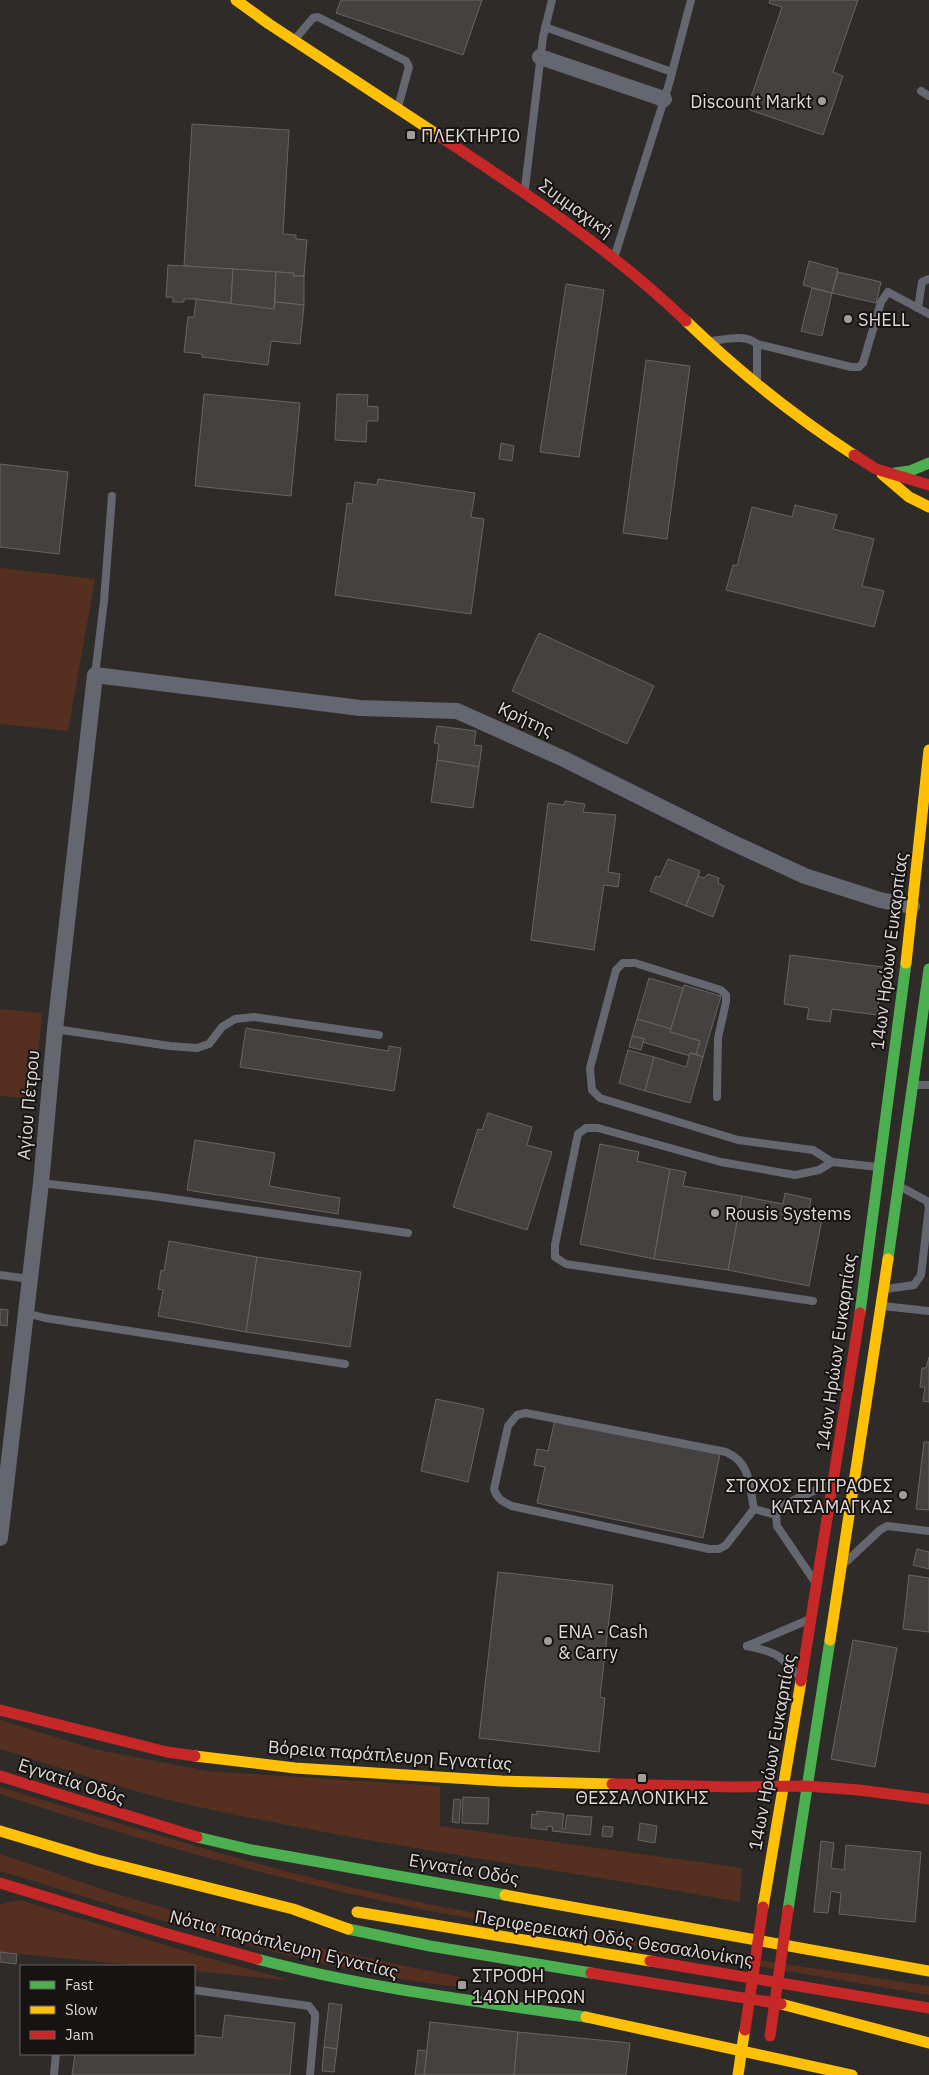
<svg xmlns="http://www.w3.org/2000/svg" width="929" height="2075" font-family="'IBM Plex Sans',sans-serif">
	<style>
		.green { fill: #552f20 }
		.building { fill: #444140; stroke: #686463 }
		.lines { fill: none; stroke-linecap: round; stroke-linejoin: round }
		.lane { stroke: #646670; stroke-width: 8 }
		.street { stroke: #646670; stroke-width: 16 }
		.fast { stroke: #4caf50; stroke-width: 11 }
		.slow { stroke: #ffc107; stroke-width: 11 }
		.jam { stroke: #c62828; stroke-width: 11 }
		.jam-bridge { stroke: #c62828; stroke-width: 11 }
		.poi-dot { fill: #a19d9b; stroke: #161312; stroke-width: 2 }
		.labels { text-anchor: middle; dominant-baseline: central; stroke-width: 4; stroke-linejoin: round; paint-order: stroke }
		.poi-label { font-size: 18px; fill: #dfdad9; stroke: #161312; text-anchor: start }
		.street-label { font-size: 18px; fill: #dfdad9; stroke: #161312 }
	</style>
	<rect width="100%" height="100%" fill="#2f2b29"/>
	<!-- green -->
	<g class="green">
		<polygon points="0,568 95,579 68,731 0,724"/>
		<polygon points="0,1009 42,1013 34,1099 0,1096"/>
		<path d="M 0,1720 L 94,1749 L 207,1771 L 440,1786 L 440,1826 L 742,1868 L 740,1902 C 563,1870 384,1847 208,1809 C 139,1795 68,1770 0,1749 Z"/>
		<path d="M 0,1787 C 125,1825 249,1865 377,1893 C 559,1933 745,1957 929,1986 L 929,1995 L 434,1912 C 287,1882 142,1842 0,1794 Z"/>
		<path d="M 0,1854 C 37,1866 74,1880 111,1892 C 225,1928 343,1954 460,1977 L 459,1987 C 301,1969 151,1916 0,1871 Z"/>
		<polygon points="20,1900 201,1956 292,1981 194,1971 194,1966 143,1966 0,1952 0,1904"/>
	</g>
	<!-- building -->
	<g class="building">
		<polygon points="341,0 482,0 463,55 336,13"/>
		<polygon points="770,0 858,0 833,72 843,76 823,135 747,109 782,7 769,3"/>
		<polygon points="192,124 289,130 283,234 296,235 296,239 307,240 304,276 293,276 294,273 184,266"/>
		<polygon points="809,261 838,269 832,293 803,285"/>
		<polygon points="168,265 233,269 231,303 196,299 184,299 184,302 173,302 173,297 166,297"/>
		<polygon points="233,269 276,272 274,309 231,304"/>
		<polygon points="276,272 294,273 293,276 304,276 304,305 275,302"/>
		<polygon points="838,272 881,282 876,303 832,293"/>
		<polygon points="566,284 604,290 579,457 540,452"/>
		<polygon points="812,288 832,293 822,336 801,331"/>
		<polygon points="196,299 274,309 275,302 304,305 300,344 271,341 268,365 202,357 202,354 184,352 188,317 194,317"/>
		<polygon points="646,360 690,366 667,539 623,533"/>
		<polygon points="204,394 300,403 291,496 195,486"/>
		<polygon points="337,394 368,395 367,406 378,407 378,421 367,421 366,442 335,440"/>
		<polygon points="501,443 514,446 512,461 499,459"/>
		<polygon points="0,464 68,472 59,554 0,547"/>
		<polygon points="378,479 475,493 471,517 484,519 471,614 335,595 347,503 352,504 355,482 377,485"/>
		<polygon points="795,505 837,515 833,529 874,539 862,586 884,591 874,627 726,590 733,565 737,566 752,507 792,517"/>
		<polygon points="539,633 654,686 627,744 512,691"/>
		<polygon points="437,726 476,731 474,745 482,746 479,767 437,760 439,744 434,743"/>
		<polygon points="437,760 479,767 473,808 431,802"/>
		<polygon points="565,801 585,804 583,812 616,815 608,872 620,874 618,887 604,885 594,950 531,940 548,803 564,805"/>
		<polygon points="668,859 700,871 686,906 650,891 656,876 660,877"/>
		<polygon points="708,874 719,878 718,883 724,886 713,917 686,906 698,876 704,878"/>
		<polygon points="790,955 883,967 877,1015 832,1009 830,1022 807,1019 809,1008 784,1004"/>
		<polygon points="649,978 683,988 671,1029 637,1019"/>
		<polygon points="684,985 721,996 703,1057 696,1054 700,1041 670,1032"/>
		<polygon points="637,1019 671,1029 670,1032 700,1041 696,1054 690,1053 690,1056 643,1042 644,1039 632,1036"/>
		<polygon points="246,1028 388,1051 389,1046 401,1048 394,1091 240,1067"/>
		<polygon points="632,1036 644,1039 641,1050 629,1047"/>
		<polygon points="628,1050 654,1057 645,1091 619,1083"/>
		<polygon points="690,1053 703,1057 690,1103 645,1091 654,1057 686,1067"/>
		<polygon points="488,1113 532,1127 527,1145 552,1152 527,1230 453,1207 478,1129 482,1130"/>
		<polygon points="195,1140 275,1153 269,1186 340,1198 338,1214 187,1190"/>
		<polygon points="600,1144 639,1152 637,1161 670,1169 654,1259 580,1244"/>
		<polygon points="670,1169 686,1172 683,1186 742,1196 728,1270 654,1259"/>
		<polygon points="785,1193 811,1199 809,1211 823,1214 809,1286 728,1270 742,1196 783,1204"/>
		<polygon points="169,1241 257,1257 246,1332 158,1316 163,1290 158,1289 161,1270 164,1271"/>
		<polygon points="257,1257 361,1272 350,1347 246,1332"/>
		<polygon points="0,1309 8,1310 7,1326 0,1325"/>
		<polygon points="929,1357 929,1402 923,1401 925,1387 920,1387 922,1368 926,1368"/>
		<polygon points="436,1399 484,1409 468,1482 421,1471"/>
		<polygon points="555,1419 720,1454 703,1538 537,1503 545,1467 534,1465 537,1449 548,1451"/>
		<polygon points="924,1442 929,1442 929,1510 916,1509"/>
		<polygon points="917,1549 929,1552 929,1569 913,1565"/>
		<polygon points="498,1572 613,1585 600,1697 605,1698 599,1752 479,1738"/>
		<polygon points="909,1575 929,1578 929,1632 903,1629"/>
		<polygon points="853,1640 897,1648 875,1767 831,1759"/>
		<polygon points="463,1797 489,1798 488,1824 462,1823"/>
		<polygon points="454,1799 461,1800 459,1823 452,1822"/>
		<polygon points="537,1811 564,1814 562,1828 565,1829 567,1815 592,1817 590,1835 552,1831 553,1827 547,1826 547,1830 531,1828 532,1814 537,1815"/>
		<polygon points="640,1823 657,1826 655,1843 638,1840"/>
		<polygon points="603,1826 613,1827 612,1837 602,1836"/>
		<polygon points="821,1841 834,1843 831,1868 844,1870 846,1845 921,1852 915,1922 839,1914 841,1893 831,1891 828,1913 814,1912"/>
		<polygon points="0,1952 17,1954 16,1964 0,1962"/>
		<polygon points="329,2003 342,2005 337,2049 324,2047"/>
		<polygon points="225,2015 295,2023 290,2075 72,2075 75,2054 194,2054 194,2035 222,2038"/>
		<polygon points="430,2022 518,2032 514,2075 424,2075"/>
		<polygon points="518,2032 630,2043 626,2075 514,2075"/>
		<polygon points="324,2047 337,2049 334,2072 322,2071"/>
		<polygon points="418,2050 427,2051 424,2075 415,2075"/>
	</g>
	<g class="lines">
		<!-- lane -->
		<g class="lane">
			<polyline points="545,27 672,72"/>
			<polyline points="296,38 313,18 318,17 406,61 409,67 398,107"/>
			<polyline points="921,91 929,96"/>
			<polyline points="525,188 543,37 552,0"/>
			<polyline points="615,255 669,84 691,0"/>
			<polyline points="918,308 922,282 929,279"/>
			<path d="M 712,341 C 727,339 746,334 757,344 L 757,379"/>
			<polyline points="757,344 851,367 859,367 863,363 881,302 888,292 929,314"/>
			<polyline points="95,675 104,601 112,496"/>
			<polyline points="55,1029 170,1046 197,1048 209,1044 222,1027 235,1019 254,1017 379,1035"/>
			<polyline points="916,1085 929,1085"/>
			<polyline points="717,1097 718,1038 726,1002 726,995 721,990 635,963 623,963 616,970 590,1068 592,1090 600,1098 738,1140 813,1150 832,1162 878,1167"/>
			<polyline points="41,1183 153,1196 408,1233"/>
			<polyline points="0,1275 30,1279"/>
			<polyline points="886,1289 914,1285 921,1275 929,1207 927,1201 901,1187"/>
			<polyline points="813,1301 566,1264 555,1257 555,1245 578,1134 586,1128 598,1128 721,1162 795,1175 819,1170 832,1162"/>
			<polyline points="883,1306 929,1311"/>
			<polyline points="26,1313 45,1318 345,1364"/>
			<path d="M 754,1509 L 726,1545 L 719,1549 L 709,1549 L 512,1506 C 503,1502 497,1499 494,1489 L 508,1426 L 517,1415 L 526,1413 L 726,1452 C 751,1463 749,1485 754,1509 L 776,1515"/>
			<polyline points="847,1561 880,1530 887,1526 929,1531"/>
			<polyline points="813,1579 777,1526 776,1515 781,1506 831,1483"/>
			<polyline points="747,1646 808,1620"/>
			<path d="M 747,1646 C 776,1652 779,1654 799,1676"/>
			<polyline points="194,1990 309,2006 315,2014 315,2019 310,2075"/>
			<polyline points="54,2075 56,2054"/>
		</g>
		<!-- street -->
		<g class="street">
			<polyline points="540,57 664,99"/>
			<polyline points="0,1538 41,1183 55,1029 95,675 360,708 457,711 564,759 729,841 805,876 880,900 912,906"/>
		</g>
		<!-- fast -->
		<g class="fast">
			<polyline points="895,473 910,471 929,463"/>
			<polyline points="888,1259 929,969"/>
			<polyline points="860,1313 906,963"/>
			<polyline points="197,1837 252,1850 505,1895"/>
			<polyline points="788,1910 830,1640"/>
			<polyline points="348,1929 430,1946 591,1973"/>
			<path d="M 257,1959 C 366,1988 474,2001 586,2017"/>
		</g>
		<!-- slow -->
		<g class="slow">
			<polyline points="236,0 269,24 441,137"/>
			<path d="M 686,321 C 738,371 794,416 854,455"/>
			<polyline points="882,474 909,497 929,507"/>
			<polyline points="906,963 929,750"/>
			<polyline points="830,1640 888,1259"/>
			<polyline points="195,1756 295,1768 502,1781 612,1784"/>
			<polyline points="0,1831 97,1860 293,1909 348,1929"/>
			<polyline points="505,1895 929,1971"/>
			<polyline points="763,1907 801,1681"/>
			<polyline points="357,1912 650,1961"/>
			<polyline points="781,2004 929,2043"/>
			<polyline points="586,2017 852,2075"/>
			<polyline points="738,2075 744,2034"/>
		</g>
		<!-- jam -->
		<g class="jam">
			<path d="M 441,137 C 527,194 612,250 686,321"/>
			<polyline points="854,455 876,469 929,485"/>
			<polyline points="801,1681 860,1313"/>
			<polyline points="0,1710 167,1752 195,1756"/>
			<polyline points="0,1776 197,1837"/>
			<polyline points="612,1784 733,1787 806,1786 859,1790 929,1799"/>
			<polyline points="0,1883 164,1933 257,1959"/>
			<polyline points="650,1961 929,2008"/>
			<polyline points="591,1973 781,2004"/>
		</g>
		<!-- jam-bridge -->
		<g class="jam-bridge">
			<polyline points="745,2030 763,1907"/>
			<polyline points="770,2036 788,1910"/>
		</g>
	</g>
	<!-- markers -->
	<g class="poi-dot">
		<circle cx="822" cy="101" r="5"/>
		<rect x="406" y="130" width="10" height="10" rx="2.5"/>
		<circle cx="848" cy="319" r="5"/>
		<circle cx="715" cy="1213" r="5"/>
		<circle cx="903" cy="1495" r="5"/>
		<circle cx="548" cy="1641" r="5"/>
		<rect x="637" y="1773" width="10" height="10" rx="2.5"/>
		<rect x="457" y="1980" width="10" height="10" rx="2.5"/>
	</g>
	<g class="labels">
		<!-- poi labels -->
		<g class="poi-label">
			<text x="812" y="101" text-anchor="end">Discount Markt</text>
			<text x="421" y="135">ΠΛΕΚΤΗΡΙΟ</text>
			<text x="858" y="319">SHELL</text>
			<text x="725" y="1213">Rousis Systems</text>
			<text x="893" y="1485" text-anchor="end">ΣΤΟΧΟΣ ΕΠΙΓΡΑΦΕΣ<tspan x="893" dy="21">ΚΑΤΣΑΜΑΓΚΑΣ</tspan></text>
			<text x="558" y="1631">ENA - Cash<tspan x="558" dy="21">&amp; Carry</tspan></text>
			<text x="642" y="1797" text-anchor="middle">ΘΕΣΣΑΛΟΝΙΚΗΣ</text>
			<text x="472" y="1975">ΣΤΡΟΦΗ<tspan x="472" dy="21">14ΩΝ ΗΡΩΩΝ</tspan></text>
		</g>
		<!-- street labels -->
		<g class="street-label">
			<text transform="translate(576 208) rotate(36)">Συμμαχική</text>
			<text transform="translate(526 719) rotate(25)">Κρήτης</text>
			<text transform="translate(889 951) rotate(-83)">14ων Ηρώων Ευκαρπίας</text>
			<text transform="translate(28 1105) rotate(-85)">Αγίου Πέτρου</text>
			<text transform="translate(836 1352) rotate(-82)">14ων Ηρώων Ευκαρπίας</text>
			<text transform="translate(772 1752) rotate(-80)">14ων Ηρώων Ευκαρπίας</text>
			<text transform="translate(390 1755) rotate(4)">Βόρεια παράπλευρη Εγνατίας</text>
			<text transform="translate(72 1781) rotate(18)">Εγνατία Οδός</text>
			<text transform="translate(464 1869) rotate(10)">Εγνατία Οδός</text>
			<text transform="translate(614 1938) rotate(9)">Περιφερειακή Οδός Θεσσαλονίκης</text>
			<text transform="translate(284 1944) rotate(14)">Νότια παράπλευρη Εγνατίας</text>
		</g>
	</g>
	<!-- legend -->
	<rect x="20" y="1965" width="175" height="90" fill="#161312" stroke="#666362"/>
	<rect x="30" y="1981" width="25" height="8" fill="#4caf50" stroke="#666362"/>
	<text x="65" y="1990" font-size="15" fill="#dfdad9">Fast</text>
	<rect x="30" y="2006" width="25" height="8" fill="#ffc107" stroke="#666362"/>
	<text x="65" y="2015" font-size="15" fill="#dfdad9">Slow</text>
	<rect x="30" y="2031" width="25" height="8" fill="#c62828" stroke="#666362"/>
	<text x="65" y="2040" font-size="15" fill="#dfdad9">Jam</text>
</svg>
